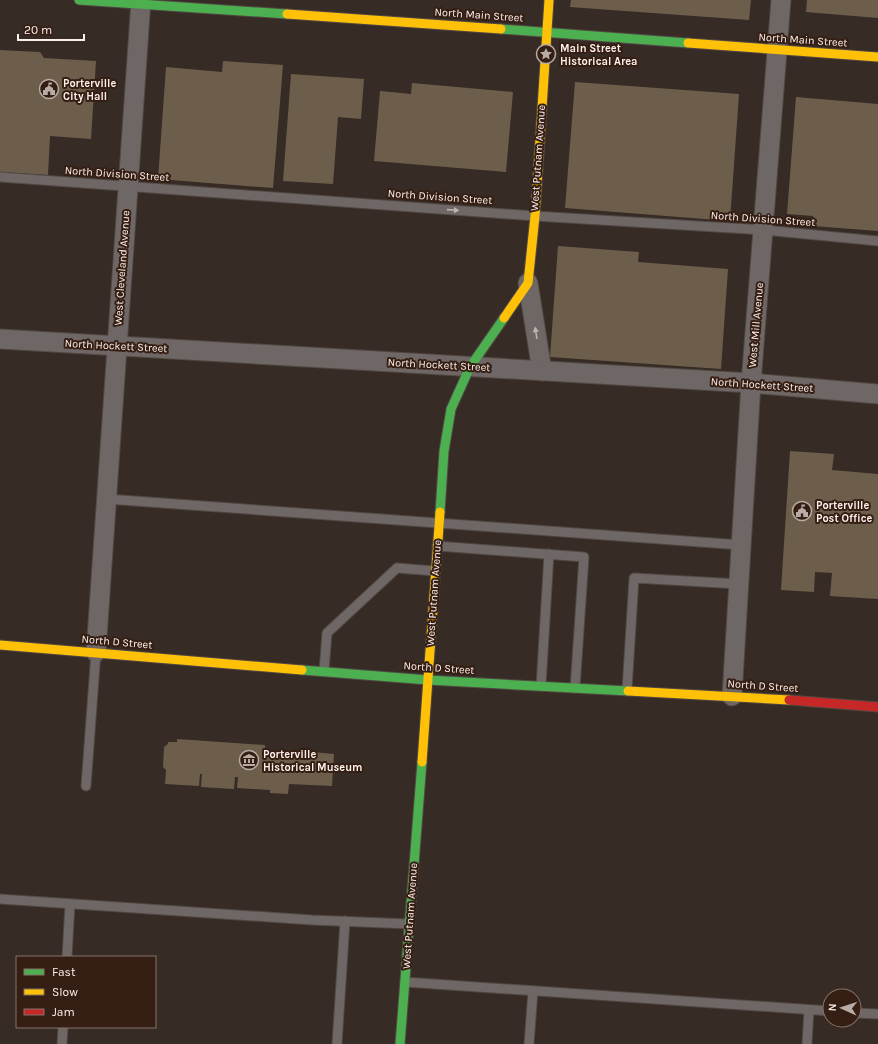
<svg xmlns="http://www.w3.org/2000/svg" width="878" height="1044" font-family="Karla,sans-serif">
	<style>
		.building { fill: #6d5e4c }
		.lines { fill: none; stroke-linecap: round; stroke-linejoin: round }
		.lane-casing { stroke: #514842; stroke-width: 11 }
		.street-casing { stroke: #514842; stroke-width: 21 }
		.fast-casing { stroke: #514842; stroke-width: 11 }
		.slow-casing { stroke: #514842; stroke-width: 11 }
		.jam-casing { stroke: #514842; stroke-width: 11 }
		.lane { stroke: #6e6766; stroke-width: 9 }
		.street { stroke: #6e6766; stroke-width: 19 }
		.fast { stroke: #4caf50; stroke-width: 9 }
		.slow { stroke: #ffc107; stroke-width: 9 }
		.jam { stroke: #c62828; stroke-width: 9 }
		.oneway { fill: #bdb3af }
		.labels { text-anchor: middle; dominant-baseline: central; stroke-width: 4; stroke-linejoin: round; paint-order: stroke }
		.street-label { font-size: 11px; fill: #fef1eb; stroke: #351e13 }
		.poi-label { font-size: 11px; font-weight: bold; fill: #fef1eb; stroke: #351e13; text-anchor: start }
	</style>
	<rect width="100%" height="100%" fill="#372b25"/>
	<!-- building -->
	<g class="building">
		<polygon points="571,0 751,0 749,20 570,7"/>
		<polygon points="807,0 878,0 878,18 806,12"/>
		<polygon points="0,50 40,52 44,58 96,61 91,139 50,136 48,175 0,172"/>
		<polygon points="223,61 283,65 273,188 158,179 166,67 222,72"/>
		<polygon points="291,74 364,79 361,119 338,117 333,184 283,181"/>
		<polygon points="575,82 739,94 730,221 565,208"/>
		<polygon points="412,83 513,92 506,172 374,161 380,91 411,94"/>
		<polygon points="796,97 878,104 878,231 813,226 813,216 787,214"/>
		<polygon points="558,246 639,252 638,262 728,269 721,369 550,357"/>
		<polygon points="790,451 834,454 832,470 878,474 878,599 830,596 832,573 815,572 814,592 781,590"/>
		<polygon points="177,739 265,745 265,752 288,753 289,750 334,754 332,786 289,784 288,794 270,793 270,790 237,788 238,777 235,777 234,789 201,787 202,774 200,774 199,786 165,784 166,770 163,767 164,747 168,744 168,742 177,742"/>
	</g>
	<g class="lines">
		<!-- lane casing -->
		<g class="lane-casing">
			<g id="lane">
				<polyline points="0,177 535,216 764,230 878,241"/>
				<polyline points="107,499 741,545"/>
				<polyline points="437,546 584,557 575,688"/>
				<polyline points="324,671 327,633 397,568 435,571"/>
				<polyline points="541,686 549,554"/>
				<polyline points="627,690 634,578 739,584"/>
				<polyline points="86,786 96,652"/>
				<polyline points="0,899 312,920 410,924"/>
				<polyline points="67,957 70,904"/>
				<polyline points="405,982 830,1011"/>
				<polyline points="854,1013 878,1014"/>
				<polyline points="62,1044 63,1027"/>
				<polyline points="337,1044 345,921"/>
				<polyline points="529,1044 533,991"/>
				<polyline points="807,1044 809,1010"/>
			</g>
		</g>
		<!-- street casing -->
		<g class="street-casing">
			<g id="street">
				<polyline points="528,283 542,371"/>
				<polyline points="0,339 751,383 878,394"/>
				<polyline points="96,652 141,0"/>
				<polyline points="732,696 751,383 781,0"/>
			</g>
		</g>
		<!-- fast casing -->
		<g class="fast-casing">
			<g id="fast">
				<polyline points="79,0 287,14"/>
				<polyline points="501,29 688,43"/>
				<polyline points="440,512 444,451 451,409 470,367 504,318"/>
				<polyline points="302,670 428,680 628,691"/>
				<polyline points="400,1044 422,762"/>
			</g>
		</g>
		<!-- slow casing -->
		<g class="slow-casing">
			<g id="slow">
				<polyline points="287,14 501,29"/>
				<polyline points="688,43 878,57"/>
				<polyline points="504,318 528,283 535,216 549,0"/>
				<polyline points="0,645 302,670"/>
				<polyline points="628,691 789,700"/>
				<polyline points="422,762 440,512"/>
			</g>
		</g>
		<!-- jam casing -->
		<g class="jam-casing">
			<polyline id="jam" points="789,700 878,707"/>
		</g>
		<!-- lane -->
		<use href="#lane" class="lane"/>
		<!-- street -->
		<use href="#street" class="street"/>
		<!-- fast -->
		<use href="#fast" class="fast"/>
		<!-- slow -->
		<use href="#slow" class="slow"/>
		<!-- jam -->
		<use href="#jam" class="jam"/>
	</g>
	<!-- one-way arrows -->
	<defs><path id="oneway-solid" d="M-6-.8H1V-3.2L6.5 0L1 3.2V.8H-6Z"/></defs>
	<g class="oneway">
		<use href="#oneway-solid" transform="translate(453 210) rotate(4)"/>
		<use href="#oneway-solid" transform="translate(536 333) rotate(-99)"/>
	</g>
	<!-- icons -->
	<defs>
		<g id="sight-ring" transform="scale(1)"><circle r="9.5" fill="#351e13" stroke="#b8aca6" stroke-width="1.5"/><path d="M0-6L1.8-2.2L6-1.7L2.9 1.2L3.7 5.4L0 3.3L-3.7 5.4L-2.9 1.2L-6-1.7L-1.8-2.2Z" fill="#b8aca6"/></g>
		<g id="civic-ring" transform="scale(1)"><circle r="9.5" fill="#351e13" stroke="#b8aca6" stroke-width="1.5"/><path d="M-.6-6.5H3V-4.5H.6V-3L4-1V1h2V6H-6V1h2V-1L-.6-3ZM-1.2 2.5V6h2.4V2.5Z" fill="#b8aca6"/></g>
		<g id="museum-ring" transform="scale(1)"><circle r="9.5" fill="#351e13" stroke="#b8aca6" stroke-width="1.5"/><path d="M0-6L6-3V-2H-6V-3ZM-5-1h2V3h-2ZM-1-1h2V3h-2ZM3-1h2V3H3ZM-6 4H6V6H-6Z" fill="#b8aca6"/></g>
	</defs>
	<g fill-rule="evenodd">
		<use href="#sight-ring" x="546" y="54"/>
		<use href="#civic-ring" x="49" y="89"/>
		<use href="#civic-ring" x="802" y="511"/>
		<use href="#museum-ring" x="249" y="760"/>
	</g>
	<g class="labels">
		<!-- street labels -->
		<g class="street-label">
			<text transform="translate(479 15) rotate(4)">North Main Street</text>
			<text transform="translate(803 40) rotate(4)">North Main Street</text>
			<text transform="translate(538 158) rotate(-86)">West Putnam Avenue</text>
			<text transform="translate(117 174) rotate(4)">North Division Street</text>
			<text transform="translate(440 197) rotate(4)">North Division Street</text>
			<text transform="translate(763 219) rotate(4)">North Division Street</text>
			<text transform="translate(122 268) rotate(-86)">West Cleveland Avenue</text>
			<text transform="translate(756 325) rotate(-85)">West Mill Avenue</text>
			<text transform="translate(116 346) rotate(3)">North Hockett Street</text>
			<text transform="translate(439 365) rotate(3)">North Hockett Street</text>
			<text transform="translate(762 385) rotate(4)">North Hockett Street</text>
			<text transform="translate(434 593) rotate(-86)">West Putnam Avenue</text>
			<text transform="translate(117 642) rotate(5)">North D Street</text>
			<text transform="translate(439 668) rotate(4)">North D Street</text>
			<text transform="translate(763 686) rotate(4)">North D Street</text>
			<text transform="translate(410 916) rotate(-86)">West Putnam Avenue</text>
		</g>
		<!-- poi labels -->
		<g class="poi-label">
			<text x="560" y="48">Main Street<tspan x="560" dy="13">Historical Area</tspan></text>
			<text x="63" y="83">Porterville<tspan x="63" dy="13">City Hall</tspan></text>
			<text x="816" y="505">Porterville<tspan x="816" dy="13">Post Office</tspan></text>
			<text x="263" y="754">Porterville<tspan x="263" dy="13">Historical Museum</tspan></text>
		</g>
	</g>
	<!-- legend -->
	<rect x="16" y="956" width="140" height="72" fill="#351e13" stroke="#857269"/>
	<rect x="24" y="969" width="20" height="6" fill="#4caf50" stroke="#857269"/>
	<text x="52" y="976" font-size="12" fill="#fef1eb">Fast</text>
	<rect x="24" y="989" width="20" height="6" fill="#ffc107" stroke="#857269"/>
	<text x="52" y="996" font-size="12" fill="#fef1eb">Slow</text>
	<rect x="24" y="1009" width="20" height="6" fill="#c62828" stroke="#857269"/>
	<text x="52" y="1016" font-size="12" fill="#fef1eb">Jam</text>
	<!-- north arrow -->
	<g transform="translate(842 1008) rotate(273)"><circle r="19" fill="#351e13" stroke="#857269"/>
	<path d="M0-3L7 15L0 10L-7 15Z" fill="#b8aca6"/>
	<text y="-6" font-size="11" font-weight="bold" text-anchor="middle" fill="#fef1eb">N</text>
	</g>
	<!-- scale -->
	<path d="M18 34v6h66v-6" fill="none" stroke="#fef1eb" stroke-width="2"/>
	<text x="24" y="34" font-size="12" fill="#fef1eb" stroke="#351e13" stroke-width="3" paint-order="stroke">20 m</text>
</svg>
